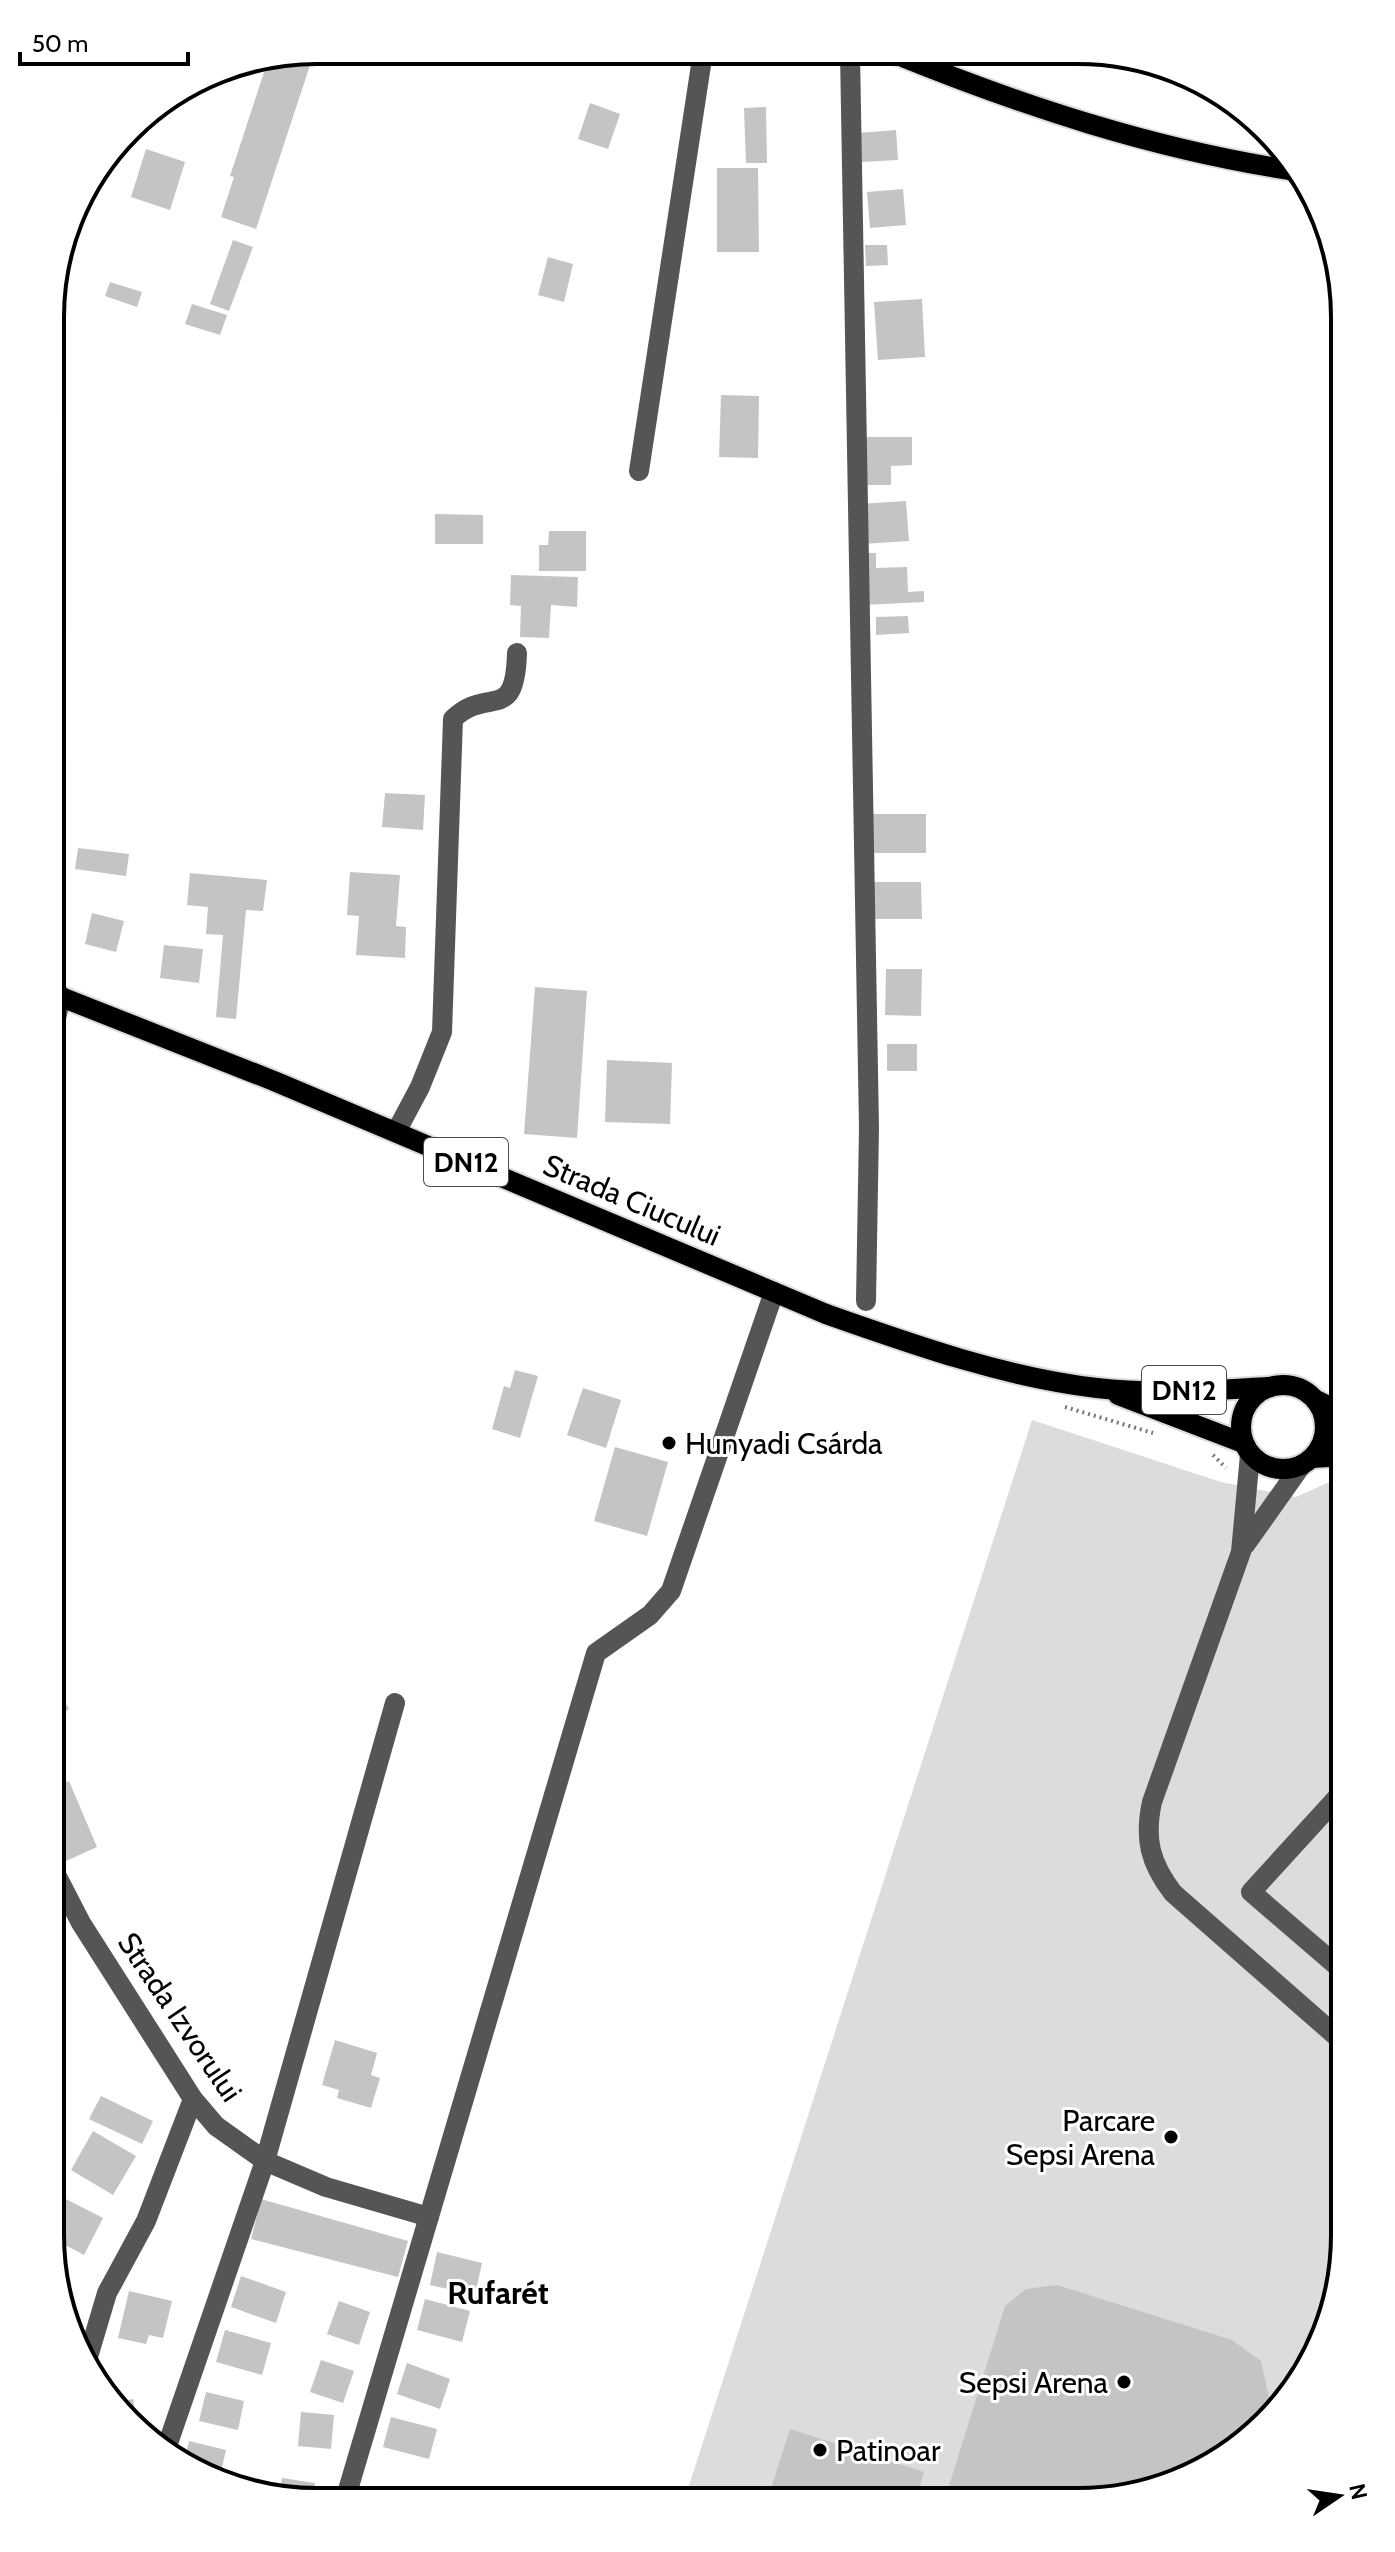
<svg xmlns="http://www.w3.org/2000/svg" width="1395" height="2552" font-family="Cabin,sans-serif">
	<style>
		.green { fill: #dcdcdc }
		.building { fill: #c4c4c4 }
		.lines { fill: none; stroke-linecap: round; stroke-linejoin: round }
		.major-casing { stroke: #dbdbdb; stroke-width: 24 }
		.path { stroke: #777; stroke-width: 4; stroke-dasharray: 2 4; stroke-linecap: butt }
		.minor { stroke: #555; stroke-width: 20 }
		.major { stroke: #000; stroke-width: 20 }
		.poi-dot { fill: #000; stroke: #fff; stroke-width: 3 }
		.labels { text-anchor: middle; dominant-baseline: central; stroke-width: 6; stroke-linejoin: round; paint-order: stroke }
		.shield { fill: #fff; stroke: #4c4c4c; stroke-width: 2 }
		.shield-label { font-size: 28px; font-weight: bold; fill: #000 }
		.street-label { font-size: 30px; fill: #000; stroke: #fff }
		.poi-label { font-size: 30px; fill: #000; stroke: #fff; text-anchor: start }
		.neighbourhood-label { font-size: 32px; font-weight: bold; fill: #000; stroke: #fff }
		.rim { fill: none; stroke: #000; stroke-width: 4 }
	</style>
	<rect width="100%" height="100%" fill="#fff"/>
	<!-- green -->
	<polygon class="green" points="1032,1420 1221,1482 1296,1497 1345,1475 1344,2253 1325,2337 1289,2398 1227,2457 1078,2502 684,2501"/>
	<!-- building -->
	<g class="building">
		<polygon points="315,50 256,229 221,217 234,177 230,176 268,60"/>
		<polygon points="590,103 620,114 608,149 578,139"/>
		<polygon points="766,107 767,163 746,163 744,108"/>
		<polygon points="896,130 898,160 860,162 858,133"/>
		<polygon points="146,149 185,162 170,210 131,197"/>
		<polygon points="717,168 758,168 759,252 717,252"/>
		<polygon points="903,189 906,225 870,228 867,192"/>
		<polygon points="233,240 253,247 229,311 210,304"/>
		<polygon points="865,245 887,245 888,265 866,266"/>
		<polygon points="548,257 573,264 564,302 538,295"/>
		<polygon points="110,282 142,292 137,307 105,296"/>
		<polygon points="922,299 925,357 878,360 874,302"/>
		<polygon points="192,304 227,315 220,335 185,324"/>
		<polygon points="721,395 759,396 758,458 719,457"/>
		<polygon points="864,437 912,437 912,465 891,466 891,485 865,485"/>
		<polygon points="906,501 909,541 862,544 859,504"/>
		<polygon points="435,514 483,515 483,544 435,544"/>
		<polygon points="549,531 586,531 586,571 539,571 539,545 548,545"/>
		<polygon points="861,553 876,553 876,568 907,567 908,592 924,591 924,602 863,605"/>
		<polygon points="511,575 578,577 577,607 551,605 549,638 520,637 521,606 510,605"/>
		<polygon points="908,616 909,633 876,635 876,617"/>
		<polygon points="385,793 425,795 423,830 382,827"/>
		<rect x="871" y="814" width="55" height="39"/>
		<polygon points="78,848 129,854 126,876 75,869"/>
		<polygon points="350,872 400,875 396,926 406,927 405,958 356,955 359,916 347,915"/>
		<polygon points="190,873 267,880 263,911 246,910 236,1019 216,1017 223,935 206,934 208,907 187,905"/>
		<polygon points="870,882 921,882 922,919 870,919"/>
		<polygon points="52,905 63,907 59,935 51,934"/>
		<polygon points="92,913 124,921 116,952 85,944"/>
		<polygon points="164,945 203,949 199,983 160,978"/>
		<polygon points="886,969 922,969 921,1016 885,1015"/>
		<polygon points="535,987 587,991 577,1138 524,1134"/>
		<rect x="887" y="1044" width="30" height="27"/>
		<polygon points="607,1060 672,1063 670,1124 605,1122"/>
		<polygon points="515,1370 538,1376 520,1438 492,1429 504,1386 510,1388"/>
		<polygon points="583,1388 621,1400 606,1448 567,1435"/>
		<polygon points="615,1447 668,1462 647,1536 594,1521"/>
		<polygon points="54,1684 69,1709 51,1720 51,1686"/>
		<polygon points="69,1781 97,1847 66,1861 50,1823 51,1789"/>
		<polygon points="335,2040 377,2053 371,2075 380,2078 371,2108 337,2098 339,2090 322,2085"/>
		<polygon points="101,2096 153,2121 142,2144 89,2119"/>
		<polygon points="93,2131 136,2156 113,2195 71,2170"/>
		<polygon points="58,2195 103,2218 84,2255 50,2237 50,2211"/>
		<polygon points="261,2199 408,2241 398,2277 251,2239"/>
		<polygon points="437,2252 482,2263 475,2295 430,2285"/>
		<polygon points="241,2276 286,2292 276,2323 231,2307"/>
		<polygon points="1057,2285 1232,2340 1261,2361 1270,2402 1264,2421 1227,2457 1164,2488 1078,2502 944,2502 1005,2306 1026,2289"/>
		<polygon points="129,2291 172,2301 163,2338 149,2335 146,2344 118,2338"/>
		<polygon points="425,2299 470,2311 462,2342 417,2330"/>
		<polygon points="339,2301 370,2312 359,2345 327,2334"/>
		<polygon points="225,2330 271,2343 262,2375 216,2362"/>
		<polygon points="321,2360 354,2371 343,2403 310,2392"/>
		<polygon points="407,2363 450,2379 440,2409 397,2394"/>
		<polygon points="206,2392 244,2401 238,2430 199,2421"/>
		<polygon points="133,2399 139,2433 118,2402"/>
		<polygon points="301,2412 334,2415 331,2449 298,2446"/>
		<polygon points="391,2417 437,2429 429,2459 383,2447"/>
		<polygon points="790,2429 924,2472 915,2502 767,2501"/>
		<polygon points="189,2441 226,2450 219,2480 200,2475 184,2464"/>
		<polygon points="282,2478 315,2483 313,2500 279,2499"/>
		<polygon points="368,2486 408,2496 407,2500 365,2500"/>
	</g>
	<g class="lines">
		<!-- major casing -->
		<g class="major-casing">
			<g id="major">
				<path d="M 895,54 C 1023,106 1153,149 1290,170"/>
				<path d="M 51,993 L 274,1081 L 826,1314 C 914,1345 1004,1377 1097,1388 C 1154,1395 1213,1390 1269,1387"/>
				<circle cx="1283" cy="1427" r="42"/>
				<polyline points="1118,1395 1243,1443"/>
				<polyline points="1316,1400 1345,1414"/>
				<polyline points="1312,1458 1345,1456"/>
			</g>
		</g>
		<!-- path -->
		<g class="path">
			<polyline points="1065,1407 1153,1433"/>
			<polyline points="1213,1455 1226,1468"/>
		</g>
		<!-- minor -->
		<g class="minor">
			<polyline points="850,53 869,1128 866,1301"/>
			<polyline points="639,471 703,52"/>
			<polyline points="51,1041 61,996"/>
			<path d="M 396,1132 L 420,1087 L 442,1032 L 453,719 C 488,685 515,725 517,653"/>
			<path d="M 1250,1455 L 1241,1552 L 1152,1802 C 1144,1839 1150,1863 1173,1893 L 1344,2043"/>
			<polyline points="1245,1545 1301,1466"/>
			<polyline points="50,1863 81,1923 193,2099 216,2126 265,2161 326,2187 429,2217"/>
			<polyline points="1344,1972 1251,1892 1345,1789"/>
			<polyline points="88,2357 107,2293 146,2221 193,2099"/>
			<polyline points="165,2452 265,2161 395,1703"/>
			<polyline points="345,2500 596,1653 650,1615 671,1591 774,1292"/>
		</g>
		<!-- major -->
		<use href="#major" class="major"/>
	</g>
	<!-- markers -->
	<g class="poi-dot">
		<circle cx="669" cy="1443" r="8"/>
		<circle cx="1171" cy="2137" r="8"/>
		<circle cx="1124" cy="2382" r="8"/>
		<circle cx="820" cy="2450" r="8"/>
	</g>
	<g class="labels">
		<!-- shield labels -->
		<g class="shield">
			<rect x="424" y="1138" width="84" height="48" rx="6"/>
			<rect x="1142" y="1366" width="84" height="48" rx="6"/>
		</g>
		<g class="shield-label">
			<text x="466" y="1162">DN12</text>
			<text x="1184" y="1390">DN12</text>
		</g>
		<!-- street labels -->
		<g class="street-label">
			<text transform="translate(632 1200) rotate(23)">Strada Ciucului</text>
			<text transform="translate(180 2017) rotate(56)">Strada Izvorului</text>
		</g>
		<!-- poi labels -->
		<g class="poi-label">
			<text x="685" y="1443">Hunyadi Csárda</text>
			<text x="1155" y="2120" text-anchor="end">Parcare<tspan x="1155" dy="34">Sepsi Arena</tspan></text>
			<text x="1108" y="2382" text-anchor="end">Sepsi Arena</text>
			<text x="836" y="2450">Patinoar</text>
		</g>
		<!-- neighbourhood labels -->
		<g class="neighbourhood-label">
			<text x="498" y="2292">Rufarét</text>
		</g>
	</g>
	<!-- crop -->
	<path d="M0 0H1395V2552H0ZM317 64H1078A253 253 0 0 1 1331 317V2235A253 253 0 0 1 1078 2488H317A253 253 0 0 1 64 2235V317A253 253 0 0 1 317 64Z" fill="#fff" fill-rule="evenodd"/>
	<path class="rim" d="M317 64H1078A253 253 0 0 1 1331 317V2235A253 253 0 0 1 1078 2488H317A253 253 0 0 1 64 2235V317A253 253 0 0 1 317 64Z"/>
	<!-- north arrow -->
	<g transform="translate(1339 2496) rotate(77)" stroke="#ffffff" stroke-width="6" paint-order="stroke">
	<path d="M0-6L14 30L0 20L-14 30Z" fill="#000000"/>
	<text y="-12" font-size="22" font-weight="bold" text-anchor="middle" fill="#000000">N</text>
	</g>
	<!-- scale -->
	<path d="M20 52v12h168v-12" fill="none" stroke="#000000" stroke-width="4"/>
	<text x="32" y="52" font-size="24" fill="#000000" stroke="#ffffff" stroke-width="6" paint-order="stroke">50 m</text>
</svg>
